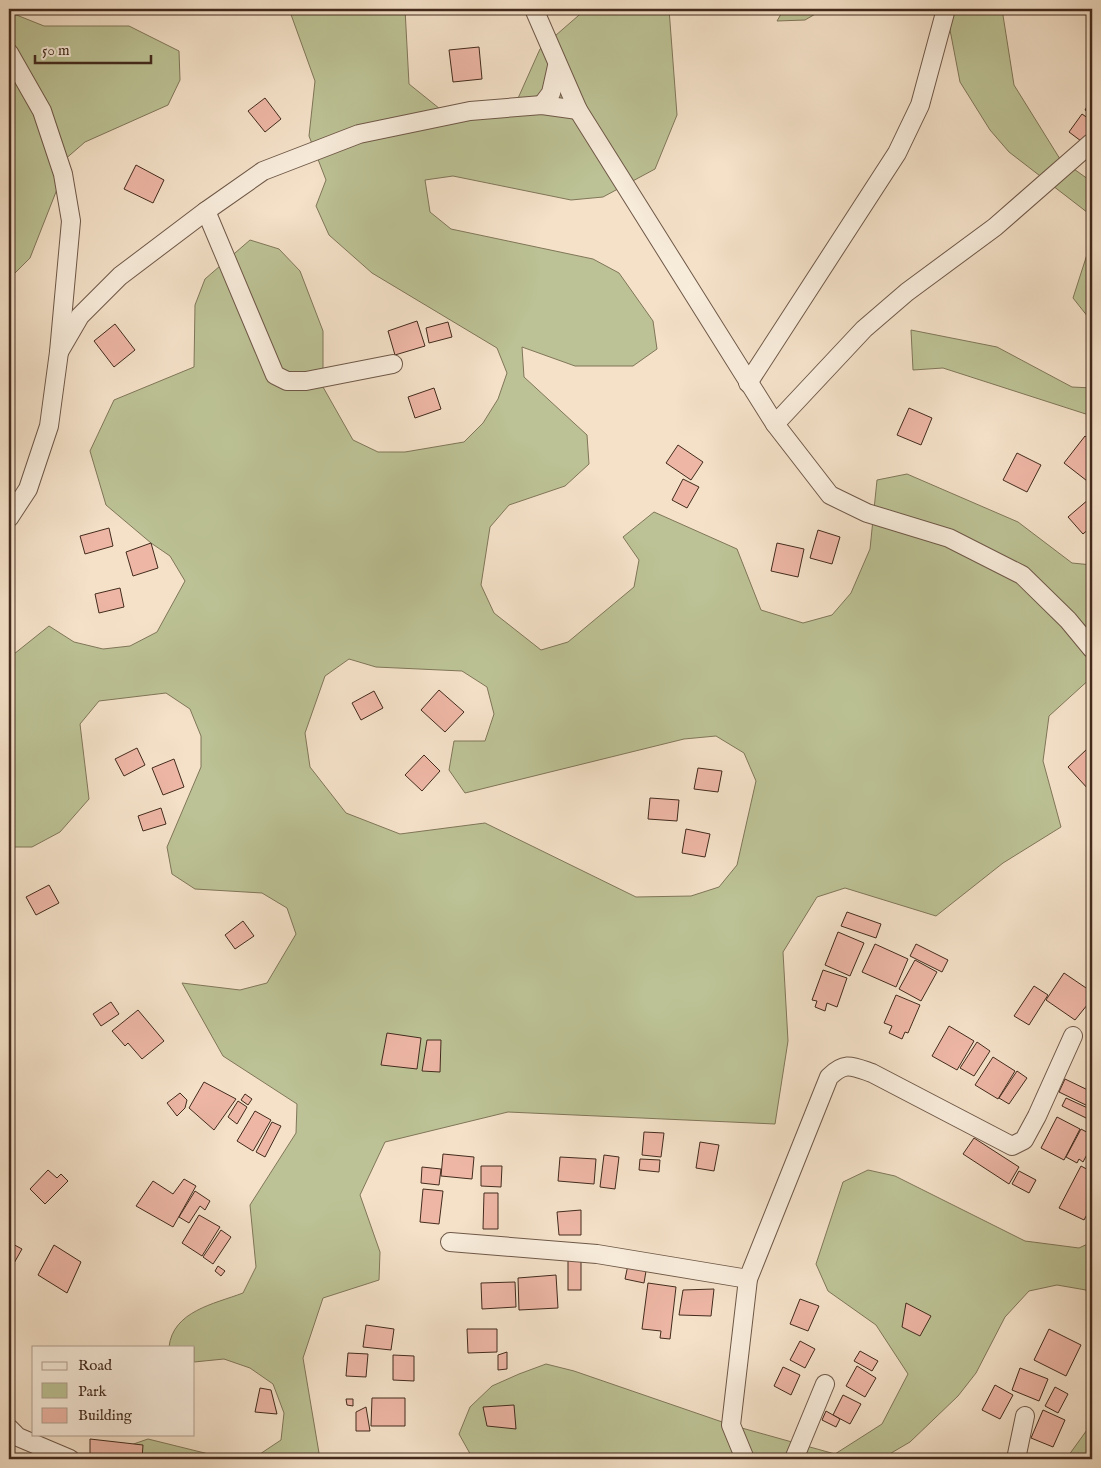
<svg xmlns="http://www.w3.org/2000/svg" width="1101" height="1468" font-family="'IM FELL English',serif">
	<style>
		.green { fill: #bcc295; stroke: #807659; fill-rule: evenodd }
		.building { fill: #edb6a5; stroke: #432b1d }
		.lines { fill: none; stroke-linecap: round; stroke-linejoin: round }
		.minor-casing { stroke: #6f5848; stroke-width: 20 }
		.minor { stroke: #f8ecdb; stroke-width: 18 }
	</style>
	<rect width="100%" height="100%" fill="#f4e1c8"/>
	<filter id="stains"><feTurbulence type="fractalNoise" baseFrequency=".004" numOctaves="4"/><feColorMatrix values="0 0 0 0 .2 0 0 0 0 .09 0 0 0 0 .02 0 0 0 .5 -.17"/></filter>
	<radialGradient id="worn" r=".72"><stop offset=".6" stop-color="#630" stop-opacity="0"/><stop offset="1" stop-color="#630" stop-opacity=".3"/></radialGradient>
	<!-- green -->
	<g class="green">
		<path d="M 289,9 L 405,9 L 409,84 L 455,121 L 511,114 L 540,49 L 586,9 L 669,9 L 677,115 L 655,169 L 603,197 L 571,200 L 453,176 L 425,180 L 430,212 L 451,229 L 593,259 L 619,273 L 653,321 L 657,349 L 633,366 L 575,366 L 522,347 L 524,377 L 587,435 L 589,464 L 565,486 L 509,505 L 490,527 L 481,585 L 494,613 L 541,650 L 568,642 L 634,587 L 639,560 L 623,537 L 654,512 L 737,549 L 761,610 L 803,623 L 832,615 L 851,593 L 870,549 L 877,480 L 907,474 L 1018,522 L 1072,563 L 1092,565 L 1092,677 L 1049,716 L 1043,761 L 1061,827 L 1003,863 L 936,916 L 845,888 L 817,897 L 783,952 L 788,1041 L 775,1124 L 508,1112 L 385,1142 L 360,1195 L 380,1252 L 379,1280 L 323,1298 L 303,1358 L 320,1459 L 231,1459 L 257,1456 L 281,1440 L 284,1413 L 273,1384 L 250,1368 L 224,1359 L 194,1362 L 194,1347 L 169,1347 C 173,1311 214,1304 243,1293 L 256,1267 L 250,1205 L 296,1133 L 297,1104 L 223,1056 L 182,983 L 240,990 L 267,983 L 296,934 L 287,908 L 262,893 L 195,889 L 172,874 L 167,847 L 201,767 L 201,736 L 190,709 L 166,693 L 99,701 L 80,724 L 89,799 L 60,832 L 32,847 L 9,847 L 9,658 L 49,626 L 74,642 L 103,649 L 130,646 L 157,632 L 185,581 L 170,556 L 151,543 L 106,505 L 90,451 L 114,400 L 194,367 L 195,305 L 205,279 L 250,240 L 279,249 L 300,271 L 323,331 L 323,387 L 353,440 L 378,452 L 405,452 L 464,442 L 483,423 L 498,399 L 507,373 L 497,348 L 372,273 L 329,235 L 316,206 L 326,180 L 309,136 L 315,81 ZM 349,659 L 376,667 L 462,671 L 487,687 L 494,714 L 485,741 L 454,741 L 449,770 L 465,793 L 684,739 L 716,736 L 744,753 L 756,781 L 737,865 L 719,887 L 691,896 L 636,897 L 485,823 L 400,834 L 346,813 L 310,767 L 305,733 L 325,676 Z"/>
		<polygon points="784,9 824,9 805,20 777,21"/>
		<polygon points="946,9 1002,9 1014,85 1060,159 1092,182 1092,216 1009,152 990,130 960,82"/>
		<polygon points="9,12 44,26 129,26 179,51 180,80 168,105 85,142 63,161 63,174 30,258 9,279"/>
		<polygon points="1092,239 1092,322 1073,298"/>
		<polygon points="911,330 997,347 1072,387 1092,388 1092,416 943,368 913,370"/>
		<polygon points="868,1170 895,1176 1025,1241 1079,1248 1092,1242 1092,1318 1086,1290 1057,1285 1029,1291 1005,1317 976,1373 958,1396 910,1442 881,1459 473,1459 459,1434 470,1407 492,1386 519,1374 546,1364 574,1371 731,1425 835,1454 882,1424 908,1374 876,1325 828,1291 816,1264 843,1182"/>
		<polygon points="1092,1423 1092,1459 1066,1459"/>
		<polygon points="148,1439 229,1459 115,1459 122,1448"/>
	</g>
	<!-- building -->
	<g class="building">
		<polygon points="479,47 482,79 453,82 449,50"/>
		<polygon points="265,98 281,119 265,132 248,111"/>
		<polygon points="1092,98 1092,115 1085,110"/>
		<polygon points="1082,114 1092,121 1092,134 1085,144 1069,132"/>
		<polygon points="136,165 164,180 153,203 124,189"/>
		<polygon points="417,321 425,346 395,355 388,331"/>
		<polygon points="448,322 452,337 429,343 426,328"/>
		<polygon points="115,324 135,350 114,367 94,341"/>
		<polygon points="434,388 441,409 415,418 408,397"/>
		<polygon points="909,408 932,418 921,445 897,435"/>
		<polygon points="1085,436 1092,442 1091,484 1064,463"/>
		<polygon points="678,445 703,462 691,480 666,463"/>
		<polygon points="1017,453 1041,465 1027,492 1003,480"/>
		<polygon points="683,479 699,487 687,508 672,500"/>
		<polygon points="1089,499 1092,503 1092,526 1083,534 1068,517"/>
		<polygon points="109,528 113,546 85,554 80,536"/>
		<polygon points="818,530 840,537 832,564 810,558"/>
		<polygon points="151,543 158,568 133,576 126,552"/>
		<polygon points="777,543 804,549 798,577 771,571"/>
		<polygon points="120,588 124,607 99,613 95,594"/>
		<polygon points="439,690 464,712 445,732 421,710"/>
		<polygon points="374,691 383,708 361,720 352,703"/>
		<polygon points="137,748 145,765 124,776 115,759"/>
		<polygon points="1087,749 1092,755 1092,787 1089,790 1068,767"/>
		<polygon points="424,755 440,771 422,791 405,775"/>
		<polygon points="174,759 184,787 163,795 152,768"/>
		<polygon points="698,768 722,771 718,792 694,789"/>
		<polygon points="650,798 679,800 677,821 648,819"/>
		<polygon points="161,808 166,824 143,831 138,816"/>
		<polygon points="686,829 710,834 705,857 682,853"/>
		<polygon points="49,885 59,903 36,915 26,897"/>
		<polygon points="847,912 881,924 876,938 841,926"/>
		<polygon points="243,921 254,936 235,949 225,935"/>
		<polygon points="838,932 864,943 850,976 825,965"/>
		<polygon points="875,944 908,959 896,987 862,972"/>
		<polygon points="916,944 948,960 942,972 910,956"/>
		<polygon points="915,960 937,972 921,1001 899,989"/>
		<polygon points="823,970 847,978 837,1007 827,1003 825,1011 815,1007 817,1001 812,1000"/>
		<polygon points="1064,973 1092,992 1092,999 1075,1020 1046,1000"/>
		<polygon points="1034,986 1048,995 1029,1025 1014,1016"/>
		<polygon points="896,995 920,1005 908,1033 905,1032 902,1039 889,1033 892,1026 884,1023"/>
		<polygon points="111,1002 119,1014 101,1026 93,1014"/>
		<polygon points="138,1010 164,1041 142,1059 128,1043 125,1046 112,1031"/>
		<polygon points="949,1026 974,1041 957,1070 932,1056"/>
		<polygon points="387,1033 421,1038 417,1069 381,1065"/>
		<polygon points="427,1040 441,1040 440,1072 422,1071"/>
		<polygon points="977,1042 990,1051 974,1076 960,1068"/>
		<polygon points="993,1057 1015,1071 998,1099 975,1085"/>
		<polygon points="1017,1071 1027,1078 1009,1104 999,1098"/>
		<polygon points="1065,1079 1092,1092 1092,1108 1059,1092"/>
		<polygon points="204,1082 236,1099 214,1130 189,1108"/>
		<polygon points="180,1093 187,1100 185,1108 177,1116 167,1103"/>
		<polygon points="245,1094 252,1099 248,1105 241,1100"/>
		<polygon points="1066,1098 1092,1110 1088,1119 1062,1106"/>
		<polygon points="238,1101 247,1107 237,1124 228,1117"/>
		<polygon points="255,1111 271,1120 253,1151 237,1141"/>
		<polygon points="1057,1117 1080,1129 1064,1160 1041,1148"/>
		<polygon points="272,1122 281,1126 265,1157 256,1152"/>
		<polygon points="1081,1129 1092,1135 1092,1145 1083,1162 1079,1159 1077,1163 1066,1157"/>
		<polygon points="644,1132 664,1133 661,1157 642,1155"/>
		<polygon points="974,1138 1019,1167 1009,1184 963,1154"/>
		<polygon points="700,1142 719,1145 714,1171 696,1168"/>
		<polygon points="443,1154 474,1157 472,1179 441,1176"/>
		<polygon points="604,1155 619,1157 615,1189 600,1187"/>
		<polygon points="560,1157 596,1159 594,1184 558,1181"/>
		<polygon points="640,1159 660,1160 659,1172 639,1170"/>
		<polygon points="481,1166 502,1166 501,1187 481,1186"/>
		<polygon points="1081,1166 1092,1172 1092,1210 1090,1209 1084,1220 1059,1208"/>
		<polygon points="422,1167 441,1169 439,1185 421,1183"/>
		<polygon points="48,1170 57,1178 61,1174 68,1181 45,1204 30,1189"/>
		<polygon points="1019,1171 1036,1180 1029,1193 1012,1184"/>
		<polygon points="184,1179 196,1186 173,1227 136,1206 153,1181 173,1194"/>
		<polygon points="423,1189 443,1191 439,1224 420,1222"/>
		<polygon points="195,1191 210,1201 205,1210 200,1206 189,1223 179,1217"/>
		<polygon points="484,1193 498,1193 498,1229 483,1229"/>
		<polygon points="581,1210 581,1235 559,1235 557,1212"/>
		<polygon points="199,1215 220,1227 202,1256 182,1243"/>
		<polygon points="221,1230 231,1237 213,1264 203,1257"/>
		<polygon points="9,1242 22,1249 9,1272"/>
		<polygon points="54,1245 81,1262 67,1293 38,1275"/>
		<rect x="568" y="1259" width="13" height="31"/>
		<polygon points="628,1265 647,1265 644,1283 625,1279"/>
		<polygon points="218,1266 225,1271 221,1276 215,1271"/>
		<polygon points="556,1275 558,1308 519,1310 518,1278"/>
		<polygon points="515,1282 516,1307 482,1309 481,1283"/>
		<polygon points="648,1283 676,1287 670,1339 660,1338 661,1331 642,1329"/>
		<polygon points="714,1289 711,1316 679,1315 683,1290"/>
		<polygon points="800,1299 819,1306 808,1331 790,1324"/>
		<polygon points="906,1303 931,1316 920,1336 902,1327"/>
		<polygon points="366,1325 394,1329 391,1350 363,1347"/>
		<polygon points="467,1329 497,1329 497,1352 468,1353"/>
		<polygon points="1049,1329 1081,1345 1066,1376 1034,1360"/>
		<polygon points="800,1341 815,1349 805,1368 790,1360"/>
		<polygon points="860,1351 878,1361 872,1371 854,1361"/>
		<polygon points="507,1352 507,1369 498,1370 498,1355"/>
		<polygon points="348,1353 368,1354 366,1377 346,1376"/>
		<polygon points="393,1355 414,1356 414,1381 393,1380"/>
		<polygon points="857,1366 876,1378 865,1397 846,1386"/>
		<polygon points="783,1367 800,1375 791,1395 774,1386"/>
		<polygon points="1020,1368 1048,1379 1039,1401 1012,1390"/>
		<polygon points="995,1385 1013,1395 1000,1419 982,1410"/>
		<polygon points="1055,1387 1068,1394 1058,1413 1045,1406"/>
		<polygon points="260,1388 271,1390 277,1414 255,1412"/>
		<polygon points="843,1395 861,1404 850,1424 833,1415"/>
		<polygon points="372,1398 405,1398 405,1426 371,1426"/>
		<polygon points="346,1399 353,1399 353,1406 347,1405"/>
		<polygon points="514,1405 516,1429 487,1426 483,1407"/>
		<polygon points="366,1407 370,1431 356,1431 356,1412"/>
		<polygon points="1043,1410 1065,1420 1053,1447 1031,1438"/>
		<polygon points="826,1411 840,1419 836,1427 822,1420"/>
		<polygon points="90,1439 143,1445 142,1459 119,1459 90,1455"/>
	</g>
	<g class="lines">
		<!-- minor casing -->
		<g class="minor-casing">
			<g id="minor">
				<polyline points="534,9 578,110 775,424 830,495 867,513 949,538 1022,575 1068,620 1092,649"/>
				<polyline points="9,53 42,111 63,174 71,221 59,352 49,426 28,489 9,518"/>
				<polyline points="542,105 551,93 557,66"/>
				<polyline points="206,211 275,375 287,381 306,381 393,364"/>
				<polyline points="59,352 80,316 120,276 206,211 263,171 359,134 470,111 542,105 578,110"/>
				<polyline points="748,383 897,153 920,105 946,9"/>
				<polyline points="775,424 864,329 907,292 995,227 1091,143"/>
				<polyline points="450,1242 597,1254 748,1279"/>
				<polyline points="9,1428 18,1437 70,1459"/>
				<path d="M 745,1459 L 731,1425 L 748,1279 L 829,1077 C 845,1061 852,1066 872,1073 L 1012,1146 L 1024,1140 L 1037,1116 L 1073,1036"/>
				<polyline points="794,1459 825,1384"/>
				<polyline points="1016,1459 1025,1416"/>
			</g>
		</g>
		<!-- minor -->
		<use href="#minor" class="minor"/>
	</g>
	<!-- margin -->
	<rect width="1101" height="1468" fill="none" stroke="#f4e1c8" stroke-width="30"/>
	<rect x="10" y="10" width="1081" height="1448" fill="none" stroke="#432b1d" stroke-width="2.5"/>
	<rect x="15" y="15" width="1071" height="1438" fill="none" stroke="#432b1d"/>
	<!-- legend -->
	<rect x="32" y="1346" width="162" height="90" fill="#f8ecdb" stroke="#b09f8f"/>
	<rect x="42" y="1362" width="25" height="8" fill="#f8ecdb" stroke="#b09f8f"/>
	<text x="78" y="1370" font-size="15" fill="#432b1d">Road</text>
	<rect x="42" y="1383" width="25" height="15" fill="#bcc295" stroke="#b09f8f"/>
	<text x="78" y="1396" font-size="15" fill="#432b1d">Park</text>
	<rect x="42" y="1408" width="25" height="15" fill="#edb6a5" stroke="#b09f8f"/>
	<text x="78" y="1420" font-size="15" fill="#432b1d">Building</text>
	<!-- scale -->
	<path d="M35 55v8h116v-8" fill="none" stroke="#432b1d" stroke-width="2.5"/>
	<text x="42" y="55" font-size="15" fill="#432b1d" stroke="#f8ecdb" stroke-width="4" paint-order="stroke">50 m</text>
	<rect width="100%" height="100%" filter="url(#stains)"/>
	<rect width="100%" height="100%" fill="url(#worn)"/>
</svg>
